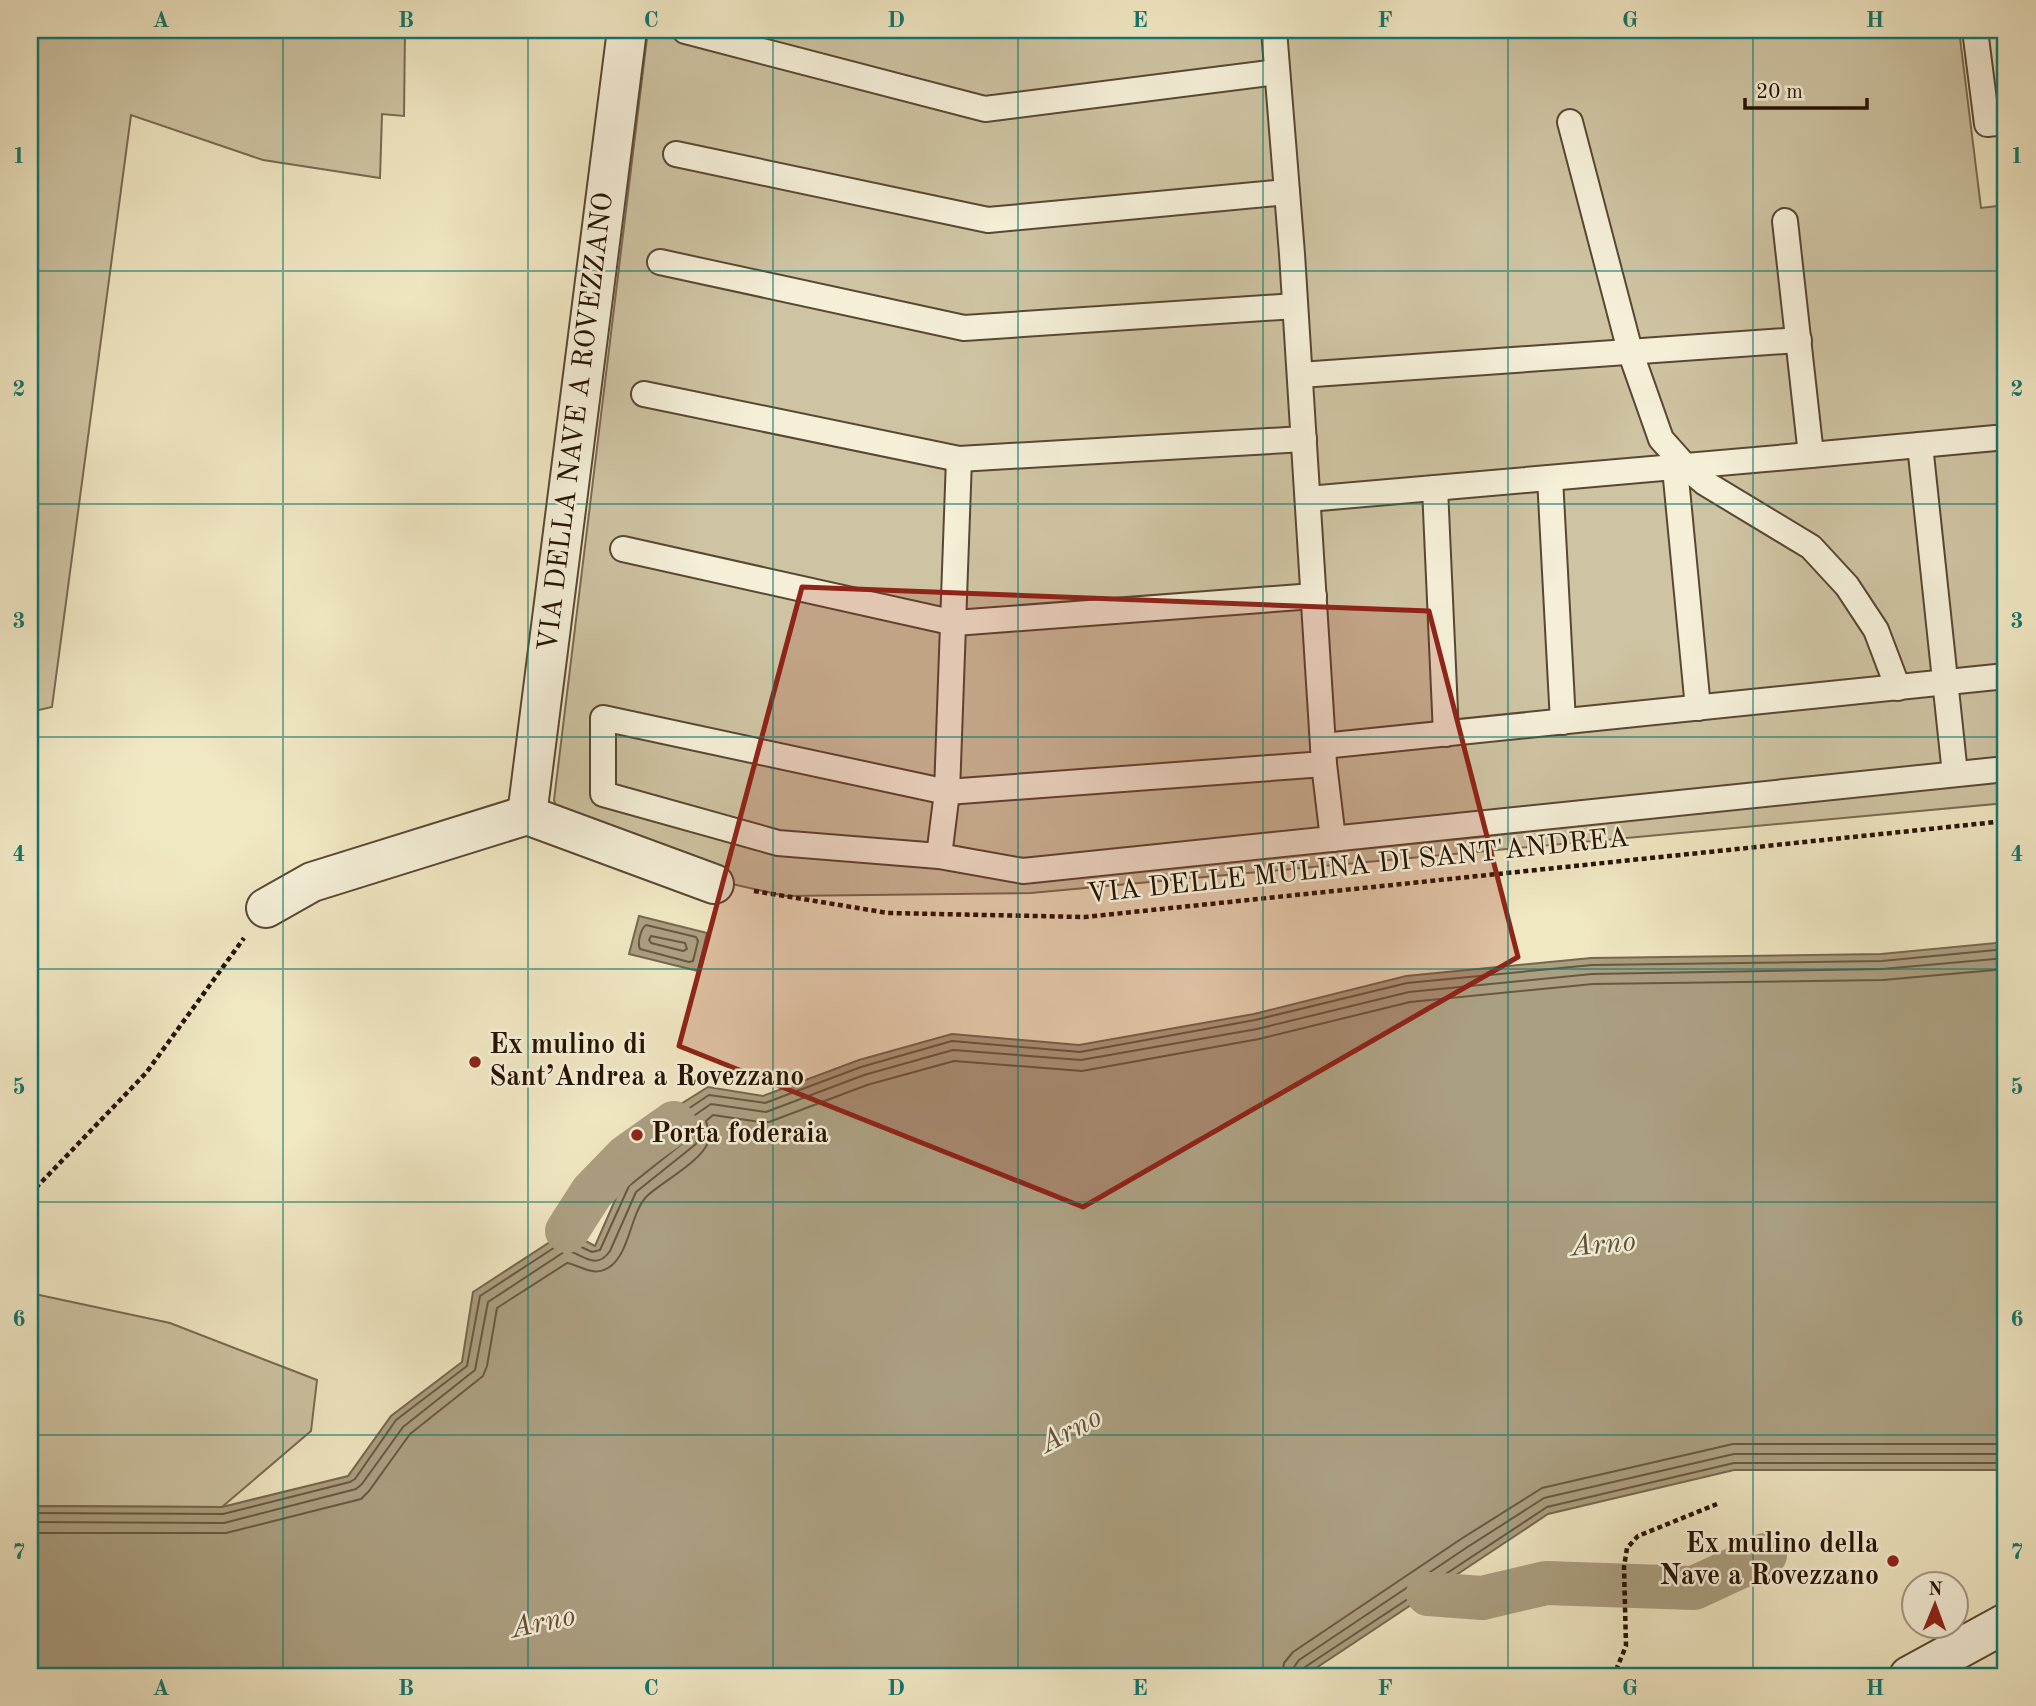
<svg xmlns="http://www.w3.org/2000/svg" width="2036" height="1706" font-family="'Old Standard TT',serif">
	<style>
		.green { fill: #cec3a2; stroke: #7a6a51; stroke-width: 2 }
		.water { fill: #ab9f81; stroke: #76674d; stroke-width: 2 }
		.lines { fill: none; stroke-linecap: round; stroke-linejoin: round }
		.shore { stroke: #685840; stroke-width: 2 }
		.canal { stroke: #ab9f81; stroke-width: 44 }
		.lane-casing { stroke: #584731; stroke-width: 28 }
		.street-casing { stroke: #584731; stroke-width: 42 }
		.path { stroke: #261200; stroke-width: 4.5; stroke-dasharray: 5 3.5; stroke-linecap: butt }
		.lane { stroke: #f5efd8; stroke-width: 24 }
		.street { stroke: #f5efd8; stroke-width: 38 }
		.marked { fill: #8f2418; fill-opacity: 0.2; stroke: #8f2418; stroke-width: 5; stroke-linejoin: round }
		.grid { fill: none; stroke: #0f766e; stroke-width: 2; stroke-opacity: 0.55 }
		.poi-dot { fill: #8f2418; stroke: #f5efd8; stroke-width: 2.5 }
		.labels { text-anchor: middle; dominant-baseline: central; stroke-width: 5; stroke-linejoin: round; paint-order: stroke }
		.street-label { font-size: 28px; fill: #261200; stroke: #f5efd8 }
		.poi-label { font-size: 28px; font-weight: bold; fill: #261200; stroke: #f5efd8; text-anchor: start }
		.water-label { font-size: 30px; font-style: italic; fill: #62513a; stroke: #f5efd8 }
		.neatline { fill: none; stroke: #0f766e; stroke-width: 2.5 }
		.grid-label { font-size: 23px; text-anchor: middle; font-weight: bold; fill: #0f766e }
	</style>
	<rect width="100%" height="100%" fill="#f0e7c3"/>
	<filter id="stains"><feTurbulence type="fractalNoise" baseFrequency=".00286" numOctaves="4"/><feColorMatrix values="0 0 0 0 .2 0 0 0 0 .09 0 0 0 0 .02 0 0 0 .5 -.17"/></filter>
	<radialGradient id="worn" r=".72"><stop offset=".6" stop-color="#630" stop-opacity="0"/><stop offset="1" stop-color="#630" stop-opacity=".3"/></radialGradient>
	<!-- green -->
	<g class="green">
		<polygon points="30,30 405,30 404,116 382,114 380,178 263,160 131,115 52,707 30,712"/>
		<polygon points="648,30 1959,30 1981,208 2006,205 2006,803 1031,893 785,896 591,852 566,831 554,800"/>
		<polygon points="30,1293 170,1323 317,1380 311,1431 222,1507 30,1506"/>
	</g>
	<!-- water -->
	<g class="water">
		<polygon points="639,916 707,933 698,971 629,954"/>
		<polygon points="2006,942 2006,1470 1734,1470 1548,1514 1304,1676 30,1676 30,1506 222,1507 348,1476 391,1416 462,1362 473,1292 567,1231 595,1246 623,1182 683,1135 665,1114 708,1087 763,1096 859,1060 952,1034 1079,1045 1254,1014 1406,976 1591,958 1881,954"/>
	</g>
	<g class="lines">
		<!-- shore -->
		<g class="shore">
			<path d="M 646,925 L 696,937 L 698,941 L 693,961 L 689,962 L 640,949 C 637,943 641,928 646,925 Z"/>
			<polygon points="651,936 685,943 687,949 683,951 651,943 649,940"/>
			<polyline points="30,1513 223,1514 350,1482 355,1479 396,1420 467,1366 480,1296 566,1240 592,1252 600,1250 629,1186 688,1139 689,1131 679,1118 679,1115 709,1095 765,1103 861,1067 952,1041 1080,1052 1255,1020 1407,983 1592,965 1882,961 2006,949"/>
			<path d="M 30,1522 L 224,1523 L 356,1489 L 362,1484 L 403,1427 L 475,1370 L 488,1302 L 567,1250 C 583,1255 596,1271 610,1251 L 636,1192 L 696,1144 L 698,1133 L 692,1117 L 711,1104 L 766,1112 L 864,1075 L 953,1050 L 1081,1060 L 1257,1029 L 1409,992 L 1592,974 L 1882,969 L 2006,958"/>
			<path d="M 30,1533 L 226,1533 L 361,1499 L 369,1491 L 410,1434 L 483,1376 L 487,1366 L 497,1308 L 567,1263 C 582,1266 593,1277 608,1268 C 630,1255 630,1213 647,1196 C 662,1182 702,1161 708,1142 C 710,1135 708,1128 706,1121 L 713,1115 L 760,1122 L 769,1122 L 867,1085 L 954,1061 L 1082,1071 L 1259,1039 L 1410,1002 L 1593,984 L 1883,980 L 2006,969"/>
			<polyline points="1282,1676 1284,1663 1293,1652 1461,1539 1542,1488 1733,1444 2006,1444"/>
			<polyline points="1292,1676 1294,1667 1299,1660 1466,1548 1544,1498 1734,1454 2006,1454"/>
			<polyline points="1301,1676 1301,1672 1305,1667 1547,1507 1734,1463 2006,1463"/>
		</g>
		<!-- canal -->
		<g class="canal">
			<polyline points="567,1231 592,1192 626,1157 674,1123"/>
			<polyline points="1428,1594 1482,1598 1546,1583 1694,1588 1765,1555"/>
		</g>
		<!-- lane casing -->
		<g class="lane-casing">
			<g id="lane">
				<polyline points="1274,30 1292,254 1323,746 2006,676"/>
				<polyline points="1975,30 1987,124 2006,122"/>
				<polyline points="685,31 985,109 1277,72"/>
				<polyline points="1570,122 1630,351 1661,439 1686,467 1705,483 1811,547 1847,586 1876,630 1898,688"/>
				<polyline points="676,154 988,220 1287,192"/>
				<polyline points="1785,221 1811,455 2006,437"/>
				<polyline points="660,262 964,328 1295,306"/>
				<polyline points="1300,375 1799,340"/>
				<polyline points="644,394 959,459 1304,439"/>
				<polyline points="1920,445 1955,774"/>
				<polyline points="1675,468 1698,708"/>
				<polyline points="1550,478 1563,722"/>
				<polyline points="1435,488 1446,734"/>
				<polyline points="1308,499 1811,455"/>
				<polyline points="623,549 955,623 1314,596"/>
				<polyline points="1323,746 1324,764 947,792 603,718 603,794 778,843 939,856 1023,871 2006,769"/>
				<polyline points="1324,764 1333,839"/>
				<polyline points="939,856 947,792 959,459"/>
			</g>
		</g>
		<!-- street casing -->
		<g class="street-casing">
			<g id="street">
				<polyline points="527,815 627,30"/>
				<polyline points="266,908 312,882 527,815 714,884"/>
				<polyline points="1909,1676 2006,1623"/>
			</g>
		</g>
		<!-- path -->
		<g class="path">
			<polyline points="754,891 888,913 1085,917 2006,821"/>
			<polyline points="30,1194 146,1073 244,938"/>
			<polyline points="1616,1670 1626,1646 1624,1567 1627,1548 1638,1536 1717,1504"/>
		</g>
		<!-- lane -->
		<use href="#lane" class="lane"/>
		<!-- street -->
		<use href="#street" class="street"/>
	</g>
	<!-- marked area -->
	<path class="marked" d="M 802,587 L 1429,611 L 1518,957 L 1083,1207 L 679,1046 Z"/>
	<!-- grid -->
	<path class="grid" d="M 283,30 L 283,1676M 528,30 L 528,1676M 773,30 L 773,1676M 1018,30 L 1018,1676M 1263,30 L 1263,1676M 1508,30 L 1508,1676M 1753,30 L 1753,1676M 30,271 L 2006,271M 30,504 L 2006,504M 30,737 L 2006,737M 30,969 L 2006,969M 30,1202 L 2006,1202M 30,1435 L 2006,1435"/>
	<!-- markers -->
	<g class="poi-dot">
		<circle cx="475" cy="1062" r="7"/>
		<circle cx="637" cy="1135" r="7"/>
		<circle cx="1893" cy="1561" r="7"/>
	</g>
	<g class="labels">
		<!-- street labels -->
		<g class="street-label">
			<text transform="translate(577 422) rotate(-83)">VIA DELLA NAVE A ROVEZZANO</text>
			<text transform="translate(1358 867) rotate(-6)">VIA DELLE MULINA DI SANT'ANDREA</text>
		</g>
		<!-- poi labels -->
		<g class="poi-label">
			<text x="489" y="1046">Ex mulino di<tspan x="489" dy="32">Sant’Andrea a Rovezzano</tspan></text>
			<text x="651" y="1135">Porta foderaia</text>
			<text x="1879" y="1545" text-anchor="end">Ex mulino della<tspan x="1879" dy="32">Nave a Rovezzano</tspan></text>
		</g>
		<!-- water labels -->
		<g class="water-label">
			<text transform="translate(1603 1245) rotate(-5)">Arno</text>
			<text transform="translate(1071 1431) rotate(-28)">Arno</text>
			<text transform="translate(543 1623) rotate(-12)">Arno</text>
		</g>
	</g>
	<!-- margin -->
	<rect width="2036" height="1706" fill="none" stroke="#f0e7c3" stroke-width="77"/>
	<!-- north arrow -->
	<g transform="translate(1935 1605) rotate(1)"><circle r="33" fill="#f5efd8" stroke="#a29782" stroke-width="2"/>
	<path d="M0-5L12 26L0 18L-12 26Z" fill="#8f2418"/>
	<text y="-10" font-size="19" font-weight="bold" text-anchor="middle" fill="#261200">N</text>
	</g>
	<!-- scale -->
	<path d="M1745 98v10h122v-10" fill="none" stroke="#261200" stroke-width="3.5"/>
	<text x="1756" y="98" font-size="21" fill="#261200" stroke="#f5efd8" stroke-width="5" paint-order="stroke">20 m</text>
	<rect x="38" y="38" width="1959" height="1630" class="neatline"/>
	<g class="grid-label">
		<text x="161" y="27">A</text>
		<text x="406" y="27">B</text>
		<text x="651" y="27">C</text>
		<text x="896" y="27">D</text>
		<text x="1140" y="27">E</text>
		<text x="1385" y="27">F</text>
		<text x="1630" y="27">G</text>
		<text x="1875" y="27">H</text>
		<text x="19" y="163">1</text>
		<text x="2017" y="163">1</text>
		<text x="19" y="396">2</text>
		<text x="2017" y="396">2</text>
		<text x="19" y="628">3</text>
		<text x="2017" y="628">3</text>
		<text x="19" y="861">4</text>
		<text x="2017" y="861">4</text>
		<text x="19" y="1094">5</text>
		<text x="2017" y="1094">5</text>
		<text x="19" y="1326">6</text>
		<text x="2017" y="1326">6</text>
		<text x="19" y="1559">7</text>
		<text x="2017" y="1559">7</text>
		<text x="161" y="1695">A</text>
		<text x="406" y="1695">B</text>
		<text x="651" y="1695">C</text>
		<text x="896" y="1695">D</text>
		<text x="1140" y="1695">E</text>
		<text x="1385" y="1695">F</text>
		<text x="1630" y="1695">G</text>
		<text x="1875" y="1695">H</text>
	</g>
	<rect width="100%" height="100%" filter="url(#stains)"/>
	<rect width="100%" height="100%" fill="url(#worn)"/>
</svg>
